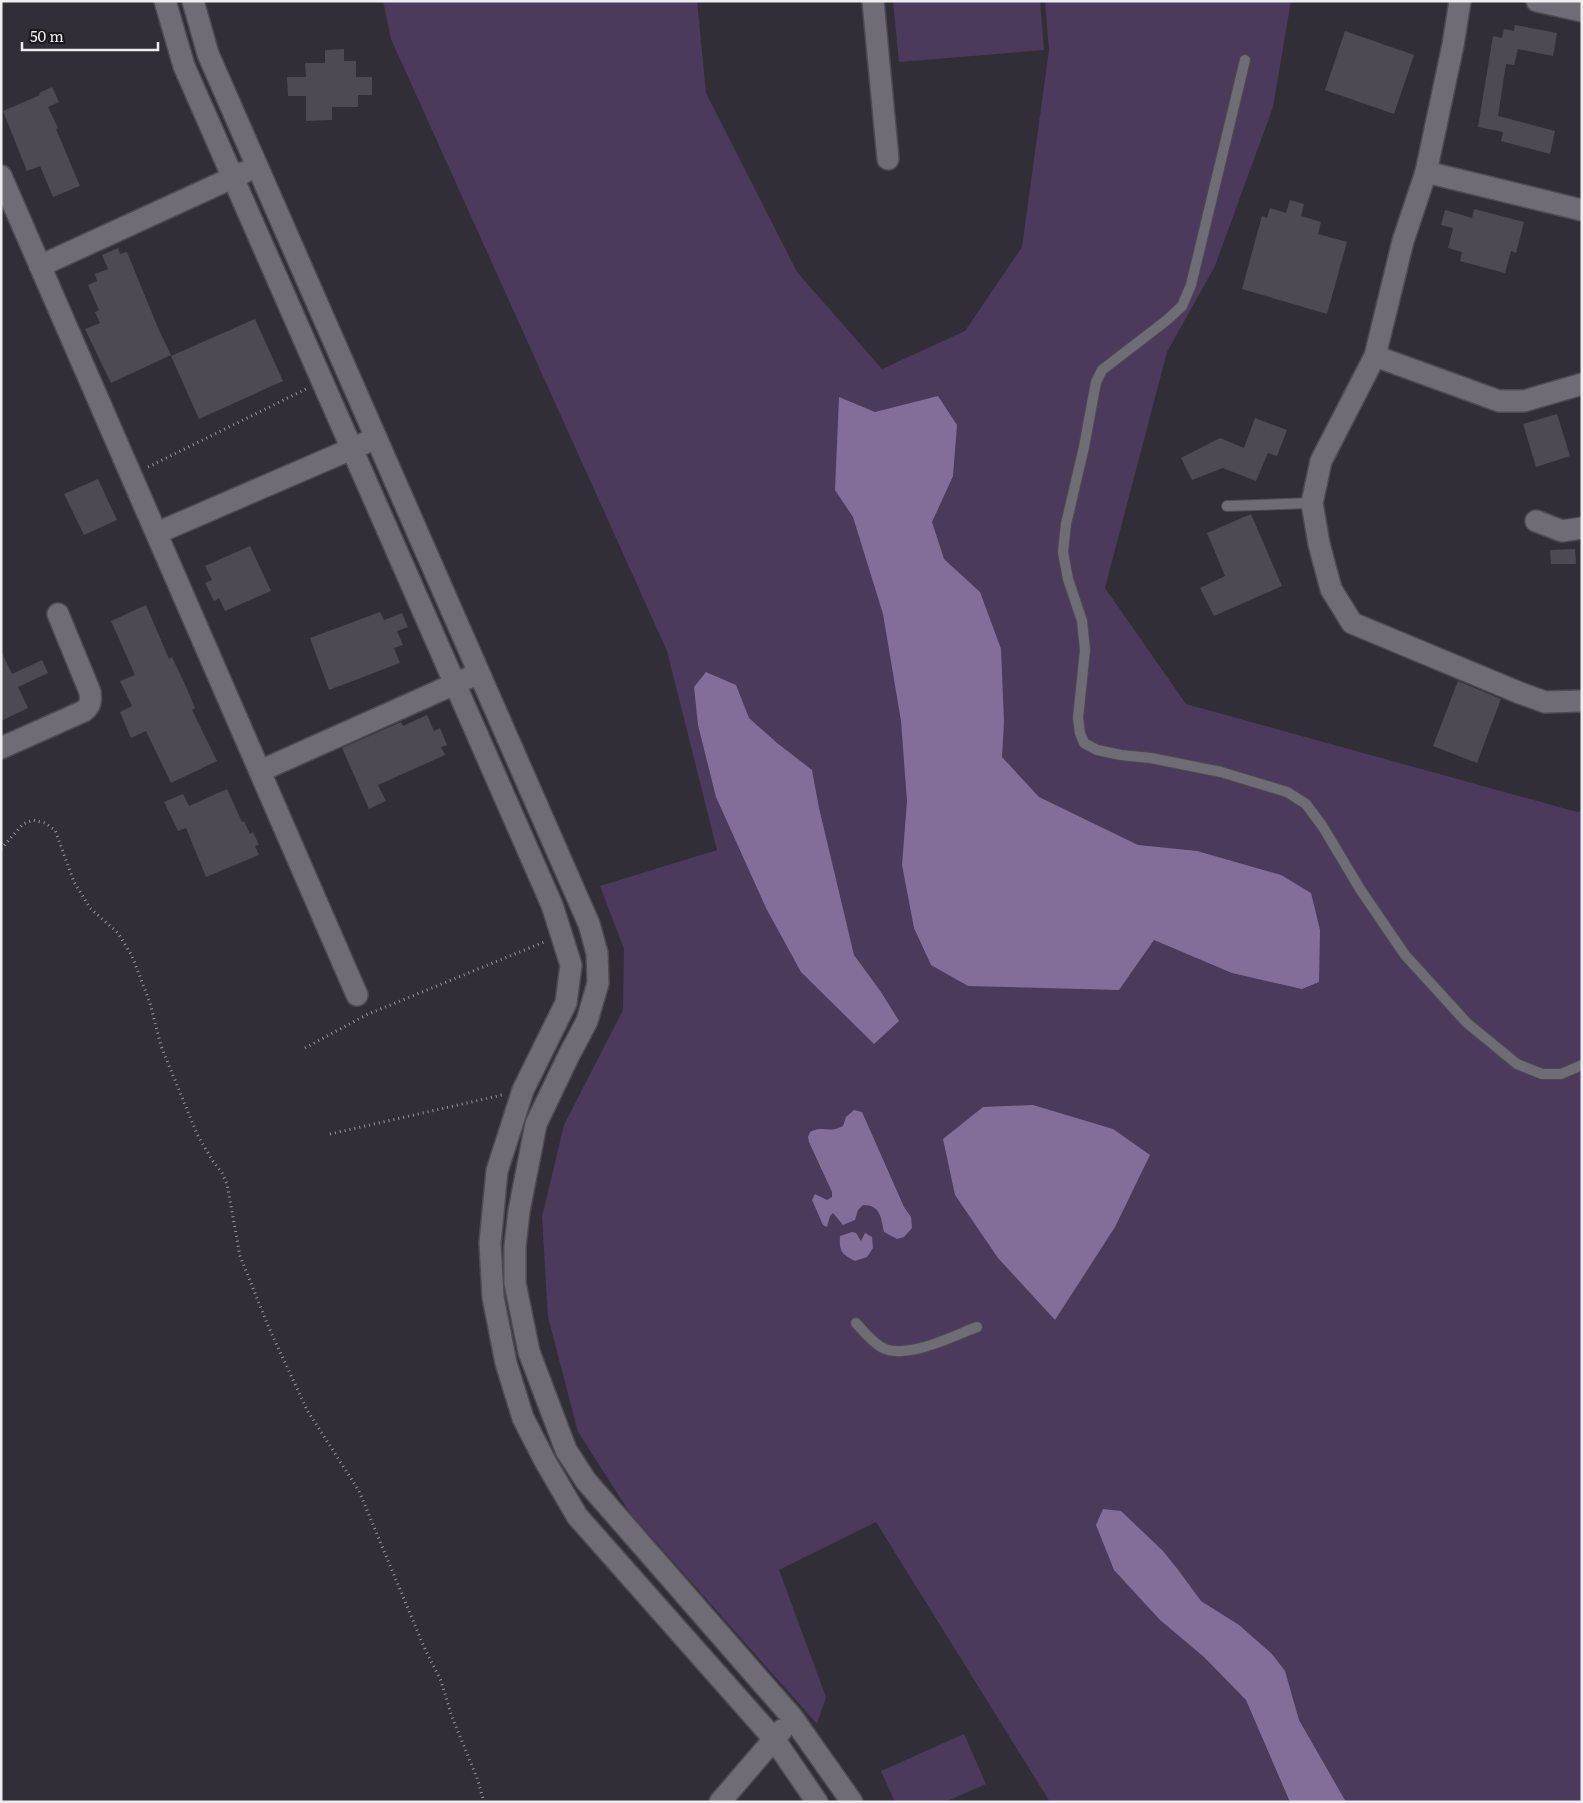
<svg xmlns="http://www.w3.org/2000/svg" width="1583" height="1803" font-family="Literata,serif">
	<style>
		.green { fill: #4b3a5c }
		.water { fill: #836e99 }
		.building { fill: #4e4a53 }
		.lines { fill: none; stroke-linecap: round; stroke-linejoin: round }
		.lane-casing { stroke: #4d4a51; stroke-width: 12 }
		.street-casing { stroke: #4d4a51; stroke-width: 24 }
		.path { stroke: #98959c; stroke-width: 3; stroke-dasharray: 1 4; stroke-linecap: butt }
		.lane { stroke: #706c75; stroke-width: 10 }
		.street { stroke: #706c75; stroke-width: 21 }
	</style>
	<rect width="100%" height="100%" fill="#322e37"/>
	<!-- green -->
	<g class="green">
		<polygon points="383,1 697,1 706,93 797,272 882,369 965,331 1022,247 1049,50 1045,1 1291,1 1273,107 1215,266 1167,352 1105,588 1186,704 1577,812 1582,811 1582,1802 1050,1802 876,1522 779,1570 826,1697 817,1724 630,1513 578,1432 548,1317 542,1217 564,1125 623,1010 624,949 600,886 717,850 667,651 391,39"/>
		<polygon points="893,1 1040,1 1044,50 899,62"/>
		<polygon points="964,1734 986,1784 945,1802 895,1802 881,1771"/>
	</g>
	<!-- water -->
	<g class="water">
		<polygon points="938,396 957,425 953,476 932,522 944,559 980,592 1001,649 1004,722 1002,757 1039,797 1138,845 1197,851 1281,875 1311,893 1320,930 1319,982 1302,989 1232,973 1154,940 1119,990 968,986 931,965 914,928 902,865 907,801 901,721 883,614 853,517 835,490 839,397 875,412"/>
		<polygon points="706,672 736,685 749,718 777,743 812,770 819,808 854,955 881,992 899,1021 874,1044 801,972 766,908 716,797 698,725 694,687"/>
		<polygon points="1033,1105 1113,1129 1150,1155 1115,1227 1055,1320 998,1258 955,1195 943,1139 983,1107"/>
		<path d="M 854,1110 L 862,1112 L 904,1207 L 911,1217 L 912,1228 L 904,1237 L 897,1239 L 884,1232 C 881,1218 881,1205 863,1205 L 858,1210 L 855,1220 L 843,1225 L 833,1213 L 830,1216 L 827,1227 L 823,1225 L 812,1200 L 815,1194 L 827,1200 L 832,1197 L 832,1192 L 809,1142 L 808,1137 L 810,1132 C 824,1125 827,1134 843,1126 L 846,1117 Z"/>
		<path d="M 852,1232 L 856,1233 L 861,1241 L 865,1233 L 872,1237 L 873,1248 L 867,1257 L 855,1261 C 842,1254 839,1252 840,1236 Z"/>
		<polygon points="1103,1509 1121,1511 1163,1551 1179,1571 1201,1601 1239,1625 1272,1654 1285,1671 1299,1720 1346,1802 1290,1802 1246,1700 1204,1657 1160,1620 1114,1570 1096,1525"/>
	</g>
	<!-- building -->
	<g class="building">
		<polygon points="1515,25 1557,33 1553,56 1518,49 1514,65 1506,64 1498,116 1555,131 1550,154 1501,141 1503,132 1478,127 1493,36 1502,38 1504,29 1514,31"/>
		<polygon points="1345,31 1414,55 1394,114 1325,90"/>
		<polygon points="344,49 344,61 356,61 356,77 372,77 372,95 358,95 358,107 332,107 332,120 306,121 306,96 288,96 287,77 306,77 305,63 325,63 325,50"/>
		<polygon points="52,87 59,102 48,107 58,128 56,129 80,186 53,197 40,166 27,171 3,111 40,95 39,93"/>
		<polygon points="1290,200 1304,204 1301,216 1321,222 1318,234 1347,242 1327,314 1242,289 1262,216 1267,218 1270,208 1286,213"/>
		<polygon points="1474,209 1524,222 1516,253 1511,251 1505,273 1460,261 1462,252 1448,248 1453,228 1441,225 1445,210 1472,218"/>
		<polygon points="118,248 120,254 127,252 158,328 171,355 111,383 85,329 100,323 95,312 99,310 88,285 97,281 95,274 108,269 102,255"/>
		<polygon points="255,319 283,381 199,419 171,356"/>
		<polygon points="1557,414 1570,456 1536,467 1523,424"/>
		<polygon points="1255,418 1287,430 1277,456 1268,453 1256,481 1223,468 1192,480 1181,458 1220,438 1244,448"/>
		<polygon points="98,479 117,520 84,535 64,494"/>
		<polygon points="1251,514 1282,586 1214,616 1200,588 1225,576 1207,533"/>
		<polygon points="250,546 271,591 225,611 219,598 214,601 205,583 212,580 205,566"/>
		<polygon points="1575,549 1576,564 1551,564 1550,550"/>
		<polygon points="146,605 169,659 172,657 184,682 195,708 192,710 217,761 171,783 146,731 131,738 120,712 132,706 120,681 135,675 111,621"/>
		<polygon points="380,612 384,620 402,613 408,627 397,631 403,645 394,648 400,663 329,690 310,638"/>
		<polygon points="1,651 12,674 42,660 48,673 18,687 28,708 1,721"/>
		<polygon points="1458,681 1501,699 1477,763 1433,746"/>
		<polygon points="427,715 434,731 440,728 447,745 441,747 445,755 378,785 386,801 369,809 342,748 401,722 403,726"/>
		<polygon points="227,789 242,822 244,821 250,834 253,832 259,845 255,846 259,855 206,877 186,828 178,831 164,802 183,794 189,806"/>
	</g>
	<g class="lines">
		<!-- lane casing -->
		<g class="lane-casing">
			<g id="lane">
				<polyline points="1245,60 1191,285 1182,306 1167,320 1102,370 1096,382 1084,447 1066,524 1063,552 1068,579 1082,621 1085,650 1078,718 1080,733 1084,743 1097,750 1121,755 1151,758 1221,772 1287,792 1306,804 1323,827 1360,889 1405,955 1467,1023 1517,1064 1542,1074 1561,1074 1582,1065"/>
				<polyline points="1227,506 1312,503"/>
				<path d="M 856,1323 C 864,1332 871,1341 881,1347 C 905,1361 953,1336 977,1327"/>
			</g>
		</g>
		<!-- street casing -->
		<g class="street-casing">
			<g id="street">
				<polyline points="165,1 184,66 552,905 571,965 566,1003 523,1090 497,1171 490,1243 493,1297 506,1363 523,1418 545,1461 577,1516 774,1739 817,1802"/>
				<polyline points="193,1 208,54 589,924 597,953 598,983 587,1021 569,1055 536,1124 519,1211 515,1246 515,1283 529,1352 566,1450 586,1481 792,1717 852,1802"/>
				<polyline points="873,1 888,159"/>
				<polyline points="1460,1 1453,45 1426,172 1403,241 1375,356 1321,461 1312,503 1319,544 1331,589 1352,623 1520,693 1545,702 1582,701"/>
				<polyline points="1537,1 1582,11"/>
				<polyline points="1426,172 1582,210"/>
				<polyline points="1,176 357,995"/>
				<polyline points="40,266 245,172"/>
				<polyline points="1375,356 1499,401 1524,401 1582,384"/>
				<polyline points="1536,521 1562,531 1582,528"/>
				<polyline points="157,533 365,443"/>
				<path d="M 1,748 L 84,711 C 91,705 91,701 90,692 L 58,614"/>
				<polyline points="260,771 468,678"/>
				<polyline points="720,1802 782,1730"/>
			</g>
		</g>
		<!-- path -->
		<g class="path">
			<polyline points="148,467 306,389"/>
			<polyline points="1,849 23,824 33,820 45,823 55,830 74,882 90,908 118,933 132,956 150,1003 161,1046 197,1134 212,1160 222,1173 227,1184 240,1256 269,1328 307,1410 359,1491 424,1647 441,1681 452,1717 477,1778 484,1802"/>
			<polyline points="305,1048 366,1015 544,942"/>
			<polyline points="330,1134 502,1095"/>
		</g>
		<!-- lane -->
		<use href="#lane" class="lane"/>
		<!-- street -->
		<use href="#street" class="street"/>
	</g>
	<!-- border -->
	<rect width="1583" height="1803" fill="none" stroke="#efedf2" stroke-width="5"/>
	<!-- scale -->
	<path d="M22 42v8h136v-8" fill="none" stroke="#efedf2" stroke-width="2.5"/>
	<text x="30" y="42" font-size="15" fill="#efedf2" stroke="#19171b" stroke-width="4" paint-order="stroke">50 m</text>
</svg>
